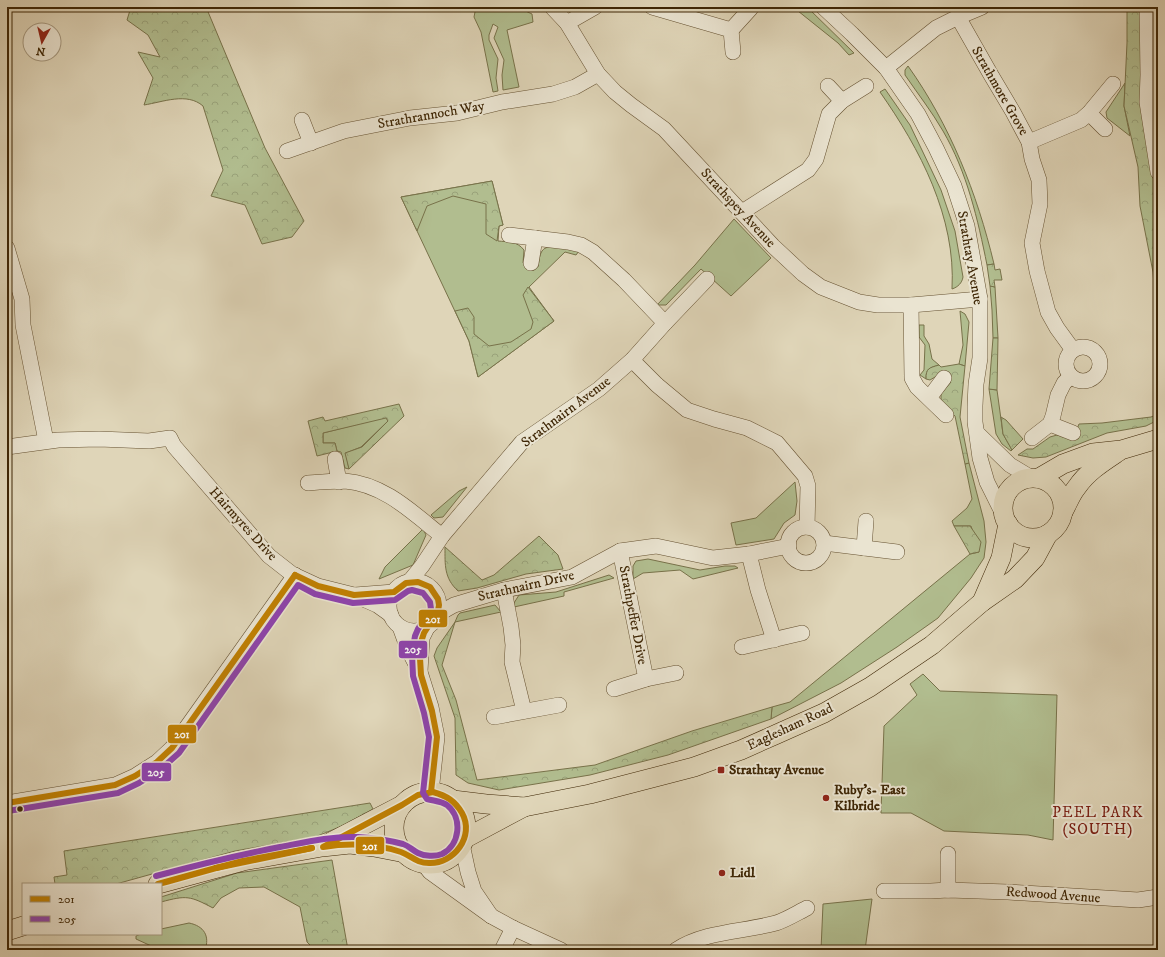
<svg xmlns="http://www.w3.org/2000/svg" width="1165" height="957" font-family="'IM FELL DW Pica',serif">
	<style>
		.green { fill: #b1bd8f; stroke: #78724a }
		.forest { fill: url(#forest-crowns); stroke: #78724a }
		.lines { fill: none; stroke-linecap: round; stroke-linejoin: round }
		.minor-casing { stroke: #665232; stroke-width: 16 }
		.major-casing { stroke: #3e2605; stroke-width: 20 }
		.minor { stroke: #eae4d1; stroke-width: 15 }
		.major { stroke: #dfd5b8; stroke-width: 19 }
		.bus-1-casing { stroke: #eae4d1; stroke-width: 9 }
		.bus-2-casing { stroke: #eae4d1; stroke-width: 9 }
		.bus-1 { stroke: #c08002; stroke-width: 6 }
		.bus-2 { stroke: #8e44ad; stroke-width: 6 }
		.poi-dot { fill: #8f2418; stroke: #eae4d1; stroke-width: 1.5 }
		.bus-dot { fill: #3e2605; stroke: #eae4d1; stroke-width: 1.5 }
		.labels { text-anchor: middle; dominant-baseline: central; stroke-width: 4; stroke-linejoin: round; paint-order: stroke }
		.street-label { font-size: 14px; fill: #3e2605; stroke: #eae4d1 }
		.poi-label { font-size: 14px; font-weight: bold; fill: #3e2605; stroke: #eae4d1; text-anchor: start }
		.neighbourhood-label { font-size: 15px; letter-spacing: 1px; fill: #7a1f14; stroke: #eae4d1 }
		.line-badge { stroke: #eae4d1; stroke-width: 1.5 }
		.badge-label { font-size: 11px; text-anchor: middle; font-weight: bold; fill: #fff }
	</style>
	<defs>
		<pattern id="forest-crowns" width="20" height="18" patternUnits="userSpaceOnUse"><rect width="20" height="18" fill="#b1bd8f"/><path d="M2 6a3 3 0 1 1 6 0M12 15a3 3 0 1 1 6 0" fill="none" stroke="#99a27a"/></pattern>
	</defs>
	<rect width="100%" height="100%" fill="#dfd5b8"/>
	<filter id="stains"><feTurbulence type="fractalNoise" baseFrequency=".005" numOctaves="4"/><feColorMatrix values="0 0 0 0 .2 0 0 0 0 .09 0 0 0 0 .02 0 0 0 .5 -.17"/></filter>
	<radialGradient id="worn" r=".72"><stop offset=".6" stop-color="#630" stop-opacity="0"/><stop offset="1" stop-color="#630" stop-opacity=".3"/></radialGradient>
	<!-- green -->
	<g class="green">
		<polygon points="476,7 517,7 532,14 533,22 507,30 519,87 503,90 502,75 504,60 494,38 498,27 493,24 489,35 489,40 498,59 496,78 498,91 493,92 481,32 474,17"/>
		<polygon points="793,7 807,7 854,53 849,55 838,43"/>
		<path d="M 908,66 C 950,125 977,193 994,264 L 987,265 C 978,220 967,172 943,131 C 932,112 918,94 905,75 L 905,70 Z"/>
		<polygon points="1125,83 1124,106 1130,136 1107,118 1106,112"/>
		<path d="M 885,89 L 910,125 L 941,190 L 955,231 L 963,277 C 962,283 958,287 952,289 C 956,217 920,149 880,92 Z"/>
		<path d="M 492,181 L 503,225 L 499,226 L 498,241 C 508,242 517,241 524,250 L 523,263 L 538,267 C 539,262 539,255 542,251 C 548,242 570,249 579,251 L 576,255 L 565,252 L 529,287 L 554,321 L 478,377 L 469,341 L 401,197 Z"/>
		<polygon points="734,219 771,258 731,296 701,269 666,305 657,305 695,265"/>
		<polygon points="990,286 995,287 998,338 993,338 992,310"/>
		<polygon points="960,311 965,314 969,322 965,366 959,364 963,345"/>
		<path d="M 919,325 L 924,325 L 924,336 L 929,344 L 932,359 L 939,365 C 929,368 926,368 926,379 L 920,375 L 924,370 L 925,345 L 919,337 Z"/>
		<polygon points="989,389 997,390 1003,434 1012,450 1011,451 1002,444 996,434"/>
		<polygon points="386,417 388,421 361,447 346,453 349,469 345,468 341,452 337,451 335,443 323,443 323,433"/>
		<polygon points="969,463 984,521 986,542 984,558 971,578 938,618 897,647 841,683 771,719 772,707 790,702 970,554 979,552 971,526 954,526 952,521 967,508 972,499 965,464"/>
		<polygon points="795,482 797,501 795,515 784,523 774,539 736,545 731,523 756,518"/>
		<polygon points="467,487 443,517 434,518 431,515 459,491"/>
		<polygon points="423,529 426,535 413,565 379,579 385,567"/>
		<polygon points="648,559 700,570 725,566 735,566 738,568 693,579 680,570 643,573 633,579 633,566 636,561"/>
		<polygon points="609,575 614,578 564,592 564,596 514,607 514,603 519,595 556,592"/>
		<polygon points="495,605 501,612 455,622 458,615 460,613"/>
		<polygon points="923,674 940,691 1057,695 1053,840 1028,835 944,831 911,813 881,813 884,726 917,695 910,684"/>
		<polygon points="872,899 865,950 821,950 823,904"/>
		<path d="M 189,923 C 204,926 210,936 205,950 L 160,950 L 136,939 L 136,936 L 141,934 L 161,934 L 161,929 Z"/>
	</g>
	<!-- forest -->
	<g class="forest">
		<path d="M 131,7 L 206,7 L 265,148 L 304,221 L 292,237 L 262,244 L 245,205 L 211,196 L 223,170 L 203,106 C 187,92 163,102 144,105 L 153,78 L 138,52 L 160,57 L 148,35 L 127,20 Z"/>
		<polygon points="1127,7 1144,7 1152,171 1158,204 1158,335 1153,272 1140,206 1138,167 1124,106 1127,43"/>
		<polygon points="492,181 503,225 499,226 497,241 486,234 486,204 453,196 427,206 417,231 401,197"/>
		<polygon points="994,264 995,270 1000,269 1002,280 994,280 995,287 990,286 987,265"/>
		<polygon points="528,287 554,321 478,377 469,341 455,311 468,308 474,317 474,334 489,346 511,342 531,329 533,322 523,295"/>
		<polygon points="993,338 998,338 997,390 989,389"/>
		<path d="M 959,364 L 965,366 L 960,417 L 969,463 L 965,464 L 955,416 L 941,402 L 941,394 L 951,382 L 940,374 L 930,380 L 926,379 C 926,368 929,368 939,365 L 941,367 Z"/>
		<polygon points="399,404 404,416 349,469 345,453 362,447 388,421 386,418 323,433 323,443 335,443 337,451 317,456 308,421 323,417 325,421"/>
		<polygon points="1158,414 1158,420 1146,426 1107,433 1046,457 1033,458 1018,455 1027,449 1033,449 1050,437 1057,435 1073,439 1079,424 1102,423 1151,417"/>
		<polygon points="1001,417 1006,420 1023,439 1012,450 1003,434"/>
		<polygon points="954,526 970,526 981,542 979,552 970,554"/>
		<path d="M 539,536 L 558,555 L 563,569 L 526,574 L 477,588 L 458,591 C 444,578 445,565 445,547 L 482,580 L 494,575 Z"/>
		<polygon points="455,622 442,665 456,700 477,780 595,765 692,731 772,707 771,719 668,755 590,775 499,790 468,783 456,775 455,718 434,656 437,648"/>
		<polygon points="370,803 373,809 342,826 315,837 235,851 116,884 55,884 54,877 67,875 64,851"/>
		<path d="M 332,860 L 348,950 L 315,950 L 307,942 L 300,907 L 264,887 L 239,888 L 221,898 L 213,908 C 190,896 187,895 161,902 L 161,897 L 237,873 Z"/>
	</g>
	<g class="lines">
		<!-- minor casing -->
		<g class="minor-casing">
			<g id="minor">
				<polyline points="552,7 567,23 598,74 615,92 631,105 664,129 773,246 803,274 821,287 859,302 878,305 911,305 980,299"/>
				<polyline points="652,7 731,30 733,52"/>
				<polyline points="823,7 852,34 886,68 918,114 936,148 954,186 967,226 980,299 980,358 976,384 975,406 975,422 980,458 987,482 1004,516"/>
				<polyline points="1147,7 1148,75 1147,102 1158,172"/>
				<polyline points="958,17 991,75 1013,112 1029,142 1032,159 1039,180 1040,204 1032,243 1037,271 1048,312 1057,328 1073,350"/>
				<polyline points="567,23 595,7"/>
				<polyline points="731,30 751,8"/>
				<polyline points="886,68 936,28 958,17 982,7"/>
				<polyline points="828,86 842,101"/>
				<polyline points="1089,113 1105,129"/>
				<polyline points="302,120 311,143"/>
				<polyline points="1029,142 1081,120 1089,113 1113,84"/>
				<polyline points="287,151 344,131 410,118 457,113 502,102 553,94 575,87 598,74"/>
				<polyline points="742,212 808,170 816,159 829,114 842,101 866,86"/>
				<polyline points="509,235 568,242 581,245 593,252 624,280 665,323"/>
				<polyline points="7,248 22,299 23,325 46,441"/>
				<polyline points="531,263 535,238"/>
				<polyline points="911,305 912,378 917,387 946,415"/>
				<circle cx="1083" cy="364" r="17"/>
				<polyline points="632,360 657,385 687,410 714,419 747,428 777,443 805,476 808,486 807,527"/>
				<polyline points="929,398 944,378"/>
				<polyline points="1050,424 1073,433"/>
				<polyline points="978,434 1010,465 1030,477"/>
				<polyline points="1032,438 1050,424 1053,416 1058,395 1064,383 1071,376"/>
				<polyline points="7,447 58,440 99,439 149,441 170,438 174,446 269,556 292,574 318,586 354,595 377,605 391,615"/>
				<polyline points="335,459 339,482"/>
				<path d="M 308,483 C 320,482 333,481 345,481 C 384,484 413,513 442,536"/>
				<circle cx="806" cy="545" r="18"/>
				<polyline points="824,543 897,552"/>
				<polyline points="864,548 866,521"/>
				<polyline points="620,551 646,679"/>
				<polyline points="749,554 758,590 774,640"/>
				<circle cx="414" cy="606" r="25"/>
				<polyline points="409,582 422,566 442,536 522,442 599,389 632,360 665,323 707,279"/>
				<polyline points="504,590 511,627 513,645 512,662 524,711"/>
				<polyline points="355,595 394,592"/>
				<polyline points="438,614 454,605 504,590 572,577 620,551 656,546 713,558 749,554 789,546"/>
				<polyline points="400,627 408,649 420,672 431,707 437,737 431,792"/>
				<polyline points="742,647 802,633"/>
				<polyline points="420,671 422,638 427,628"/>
				<polyline points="614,689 646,679 676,673"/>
				<polyline points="494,717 559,705"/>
				<polyline points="7,803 115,785 135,776 157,762 172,748 295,575"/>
				<polyline points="423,863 430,872 491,916 474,891 468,872 462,844"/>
				<polyline points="948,890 948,854"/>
				<polyline points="884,891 931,891 948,890 1008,892 1138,900 1158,897"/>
				<polyline points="491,916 513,928 561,950"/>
				<polyline points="502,950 513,928"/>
				<path d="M 676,950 C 705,931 743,932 776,923 C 786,920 797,913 807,908"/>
			</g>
		</g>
		<!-- major casing -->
		<g class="major-casing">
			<g id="major">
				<circle cx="1033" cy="508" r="30"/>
				<polyline points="1039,478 1063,464 1093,453 1121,450 1158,439"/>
				<path d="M 1063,512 C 1068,503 1071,494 1077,487 C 1087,472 1103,462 1118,452"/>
				<polyline points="982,602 1001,558 1008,524"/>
				<circle cx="430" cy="828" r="36"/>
				<polyline points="453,800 486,804 524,807 590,794 694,767 741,750 777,734 824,713 870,687 932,645 982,602 1015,579 1035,558 1048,534"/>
				<polyline points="464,839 524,807"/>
				<polyline points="331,842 402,805"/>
				<polyline points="158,884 243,861 322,847 350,844 374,847 405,853"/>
				<polyline points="7,931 23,926"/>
			</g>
		</g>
		<!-- minor -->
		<use href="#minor" class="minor"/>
		<!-- major -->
		<use href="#major" class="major"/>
		<!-- bus-1 casing -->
		<g class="bus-1-casing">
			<g id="bus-1">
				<polyline points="295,575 318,586 354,595 394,592 406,583 418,582 430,587 438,599 439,605 438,611 424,633 422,639 420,658 421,675 432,711 437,737 431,792"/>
				<path d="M 433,792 C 447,796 455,801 462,813 C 475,836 454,864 429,863 C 416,863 412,856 401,852 C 376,844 348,843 323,847 L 402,805 L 418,795 Z"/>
				<polyline points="7,803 115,785 135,776 157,762 172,748 295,575"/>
				<polygon points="216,868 166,882 158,884"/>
				<polyline points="216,868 243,861 312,848"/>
				<polyline points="216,868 312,848"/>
			</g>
		</g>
		<!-- bus-2 casing -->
		<g class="bus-2-casing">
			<path id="bus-2" d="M 8,811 L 118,793 L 139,783 L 161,769 L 179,753 L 298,585 L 315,594 L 353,603 L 395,600 L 408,591 L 412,590 L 423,593 L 430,602 L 431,609 L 418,629 L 415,636 L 412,654 L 413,676 L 424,713 L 429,737 L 423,793 L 427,799 C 434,801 441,801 447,805 C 463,818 460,845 442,854 C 435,857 424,856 418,853 C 412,850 409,846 403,844 C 388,840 373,838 358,837 C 331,836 306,842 280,847 C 238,855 197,865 156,876"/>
		</g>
		<!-- bus-1 -->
		<use href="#bus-1" class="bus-1"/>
		<!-- bus-2 -->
		<use href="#bus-2" class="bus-2"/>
	</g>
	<!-- markers -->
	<g class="poi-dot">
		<rect x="717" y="766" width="8" height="8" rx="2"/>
		<circle cx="826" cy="798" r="4"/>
		<circle cx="722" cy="873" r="4"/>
	</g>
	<circle class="bus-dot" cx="20" cy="809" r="3.5"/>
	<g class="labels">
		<!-- street labels -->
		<g class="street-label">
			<text transform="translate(1000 91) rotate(60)">Strathmore Grove</text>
			<text transform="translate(431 115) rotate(-10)">Strathrannoch Way</text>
			<text transform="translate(738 208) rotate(47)">Strathspey Avenue</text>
			<text transform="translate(970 258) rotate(80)">Strathtay Avenue</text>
			<text transform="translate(566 412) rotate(-37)">Strathnairn Avenue</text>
			<text transform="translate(243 524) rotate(48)">Hairmyres Drive</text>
			<text transform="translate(526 586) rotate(-13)">Strathnairn Drive</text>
			<text transform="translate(633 615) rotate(79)">Strathpeffer Drive</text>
			<text transform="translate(790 727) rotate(-25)">Eaglesham Road</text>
			<text transform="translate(1053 895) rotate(4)">Redwood Avenue</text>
		</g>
		<!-- poi labels -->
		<g class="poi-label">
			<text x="729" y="770">Strathtay Avenue</text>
			<text x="834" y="790">Ruby's- East<tspan x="834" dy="16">Kilbride</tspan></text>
			<text x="730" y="873">Lidl</text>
		</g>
		<!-- neighbourhood labels -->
		<g class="neighbourhood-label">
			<text x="1098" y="812">PEEL PARK<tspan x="1098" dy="17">(SOUTH)</tspan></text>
		</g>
	</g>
	<g class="line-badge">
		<rect x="418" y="609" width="30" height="19" rx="4" fill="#c08002"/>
		<rect x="398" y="640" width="30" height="19" rx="4" fill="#8e44ad"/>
		<rect x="167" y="724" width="30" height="20" rx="4" fill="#c08002"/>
		<rect x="141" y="762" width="31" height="20" rx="4" fill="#8e44ad"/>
		<rect x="355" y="836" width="30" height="19" rx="4" fill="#c08002"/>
	</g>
	<g class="badge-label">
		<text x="433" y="623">201</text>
		<text x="413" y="653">205</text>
		<text x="182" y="738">201</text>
		<text x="156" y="776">205</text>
		<text x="370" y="850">201</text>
	</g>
	<!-- margin -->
	<rect width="1165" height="957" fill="none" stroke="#dfd5b8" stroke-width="24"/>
	<rect x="8" y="8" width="1149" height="941" fill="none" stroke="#3e2605" stroke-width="2"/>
	<rect x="12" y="12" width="1141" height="933" fill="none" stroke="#3e2605"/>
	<!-- legend -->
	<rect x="22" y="883" width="140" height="52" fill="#eae4d1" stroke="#a5987f"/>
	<rect x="30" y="896" width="20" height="6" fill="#c08002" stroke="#a5987f"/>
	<text x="58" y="903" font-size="12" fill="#3e2605">201</text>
	<rect x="30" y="916" width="20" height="6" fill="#8e44ad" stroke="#a5987f"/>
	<text x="58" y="923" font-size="12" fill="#3e2605">205</text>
	<!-- north arrow -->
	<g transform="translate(42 42) rotate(188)"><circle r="19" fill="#eae4d1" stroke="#a5987f"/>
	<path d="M0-3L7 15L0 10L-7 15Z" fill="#8f2418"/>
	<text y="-6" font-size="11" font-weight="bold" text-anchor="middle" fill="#3e2605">N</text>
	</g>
	<rect width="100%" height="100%" filter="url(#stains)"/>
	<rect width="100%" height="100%" fill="url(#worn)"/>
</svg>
